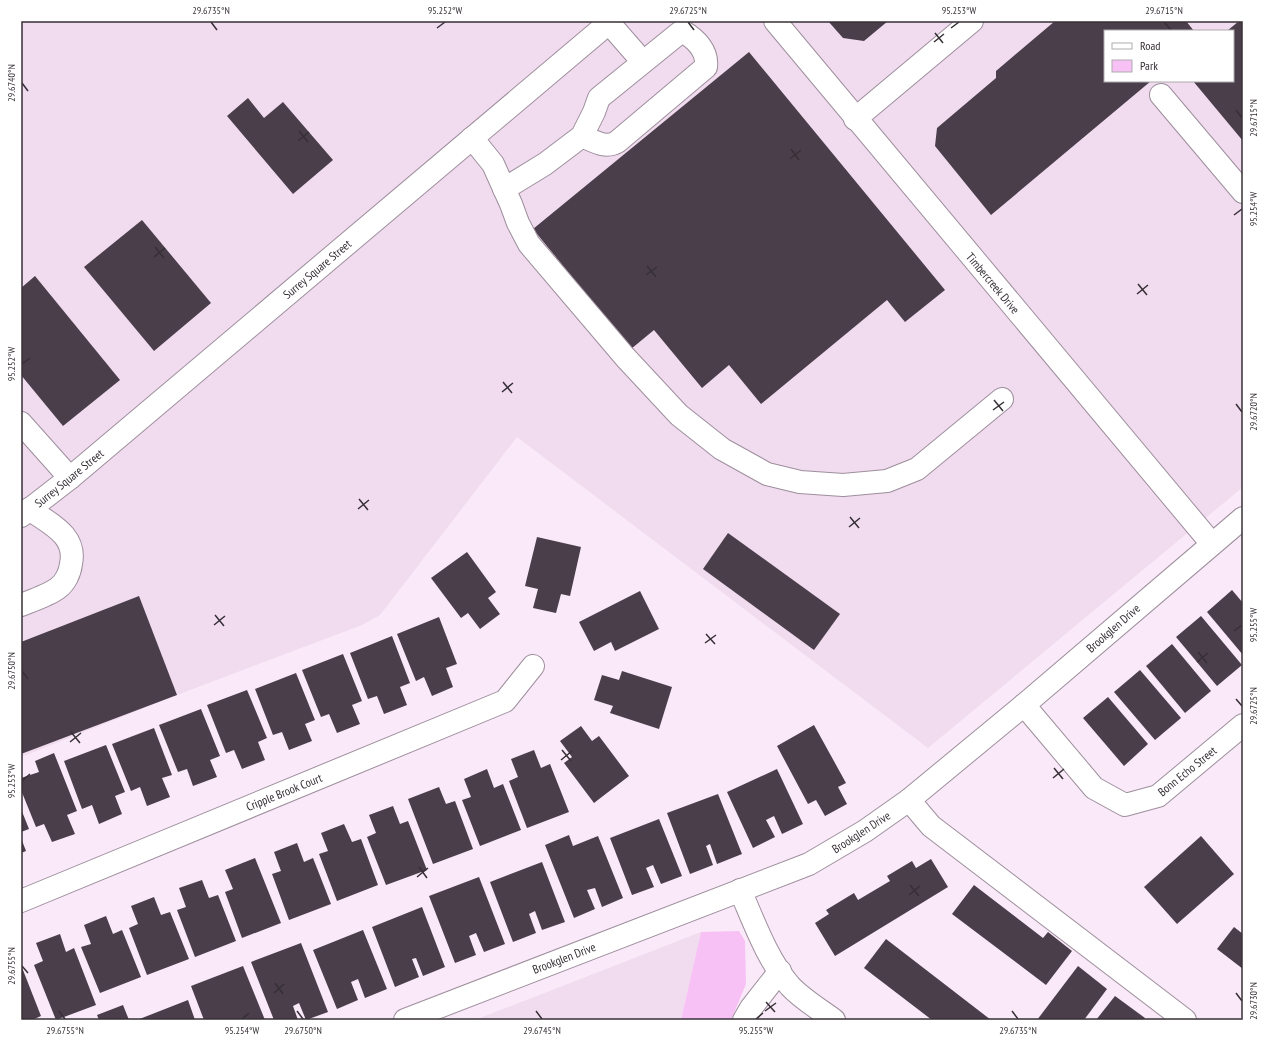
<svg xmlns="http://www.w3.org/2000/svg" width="1264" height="1041" font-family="'PT Sans Narrow',sans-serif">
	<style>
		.built { fill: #f0dbef; fill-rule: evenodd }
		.green { fill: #f8c1f5 }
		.building { fill: #4b3e4b }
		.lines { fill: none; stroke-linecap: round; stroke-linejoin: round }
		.minor-casing { stroke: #9e8f9d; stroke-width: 24 }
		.minor { stroke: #fff; stroke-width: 22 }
		.ticks { fill: none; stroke: #363036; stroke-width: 1.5 }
		.labels { text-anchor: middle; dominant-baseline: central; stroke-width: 4; stroke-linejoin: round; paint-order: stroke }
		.street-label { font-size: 12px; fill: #363036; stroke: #fff }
		.neatline { fill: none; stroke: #363036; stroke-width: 1.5 }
		.ticks-label { font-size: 10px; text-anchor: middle; fill: #363036 }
	</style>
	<rect width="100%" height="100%" fill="#fae9f8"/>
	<!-- built -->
	<g class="built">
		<path d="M 21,21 L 1243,21 L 1243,487 L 928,748 L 517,437 L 380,615 L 362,625 L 177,695 L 21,757 ZM 1105,31 L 1233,31 L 1233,81 L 1105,81 Z"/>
		<polygon points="701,932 681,1020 475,1020"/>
	</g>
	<!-- green -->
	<polygon class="green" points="739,931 745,941 746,984 731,1020 681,1020 701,932"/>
	<!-- building -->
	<g class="building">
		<polygon points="828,21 888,21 864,41 843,38"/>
		<polygon points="1055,21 1186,21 1194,31 1105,31 1105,81 1151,81 991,215 935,146 937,128 996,78 996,71"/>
		<polygon points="1239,21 1243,21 1243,141 1193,81 1233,81 1233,31 1227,31"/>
		<polygon points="749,52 945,290 905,322 887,300 761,404 729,365 702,388 654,330 631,349 533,229"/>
		<polygon points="248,98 264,118 283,102 333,160 293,194 227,116"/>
		<polygon points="142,220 211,303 154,351 84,267"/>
		<polygon points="35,276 120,380 63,426 21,375 21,288"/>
		<polygon points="728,533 840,614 814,650 703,569"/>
		<polygon points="537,537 581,547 570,596 561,594 556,613 533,608 538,589 525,586"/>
		<polygon points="467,552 496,592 488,598 500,614 480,629 468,613 461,618 431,578"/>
		<polygon points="1232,590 1243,603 1243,655 1207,612"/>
		<polygon points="640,591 659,629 615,651 611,642 594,651 579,622"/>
		<polygon points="139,596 177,695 21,754 21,642"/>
		<polygon points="1201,616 1242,665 1217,686 1176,637"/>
		<polygon points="439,617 457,664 446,668 453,687 432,696 424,677 416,681 397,634"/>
		<polygon points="392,636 410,683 400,687 407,705 384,714 377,696 368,699 350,653"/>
		<polygon points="1172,644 1211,691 1185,713 1146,666"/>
		<polygon points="343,654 362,701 352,705 360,724 337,733 329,714 321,717 302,670"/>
		<polygon points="1140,670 1181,718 1155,740 1114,692"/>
		<polygon points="622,671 672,687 659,729 610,713 613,706 594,700 602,675 619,680"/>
		<polygon points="296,673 315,720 305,724 312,741 289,750 282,732 273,735 255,689"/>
		<polygon points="247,690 267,738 258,742 265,760 242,769 234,750 226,753 207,705"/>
		<polygon points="1108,697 1148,744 1124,766 1083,718"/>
		<polygon points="201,709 220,756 210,760 217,777 193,786 187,769 178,772 159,725"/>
		<polygon points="814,725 846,783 838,787 847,804 825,816 816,800 808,804 777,746"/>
		<polygon points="581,726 592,741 599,736 629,776 594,803 564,763 572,757 560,741"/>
		<polygon points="154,728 172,775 162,778 170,797 147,806 140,787 131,791 112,744"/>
		<polygon points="106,745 125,792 115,796 122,814 99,824 92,805 82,809 64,761"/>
		<polygon points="534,750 541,768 550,764 569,812 527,828 509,781 518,777 511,759"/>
		<polygon points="54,753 77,811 67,815 75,834 52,842 44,824 36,827 21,790 21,778 39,772 35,761"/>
		<polygon points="487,769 494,788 503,784 521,830 480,846 462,800 471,797 464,779"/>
		<polygon points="777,769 803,824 782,834 774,816 766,820 775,837 753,848 727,792"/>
		<polygon points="439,787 446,804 455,801 473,849 433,864 408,799"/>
		<polygon points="718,794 742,854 717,864 710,844 706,846 713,865 690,874 667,813"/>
		<polygon points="393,806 400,824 408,821 427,870 386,885 367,837 376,833 369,815"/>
		<polygon points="21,809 29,829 21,832"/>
		<polygon points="659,819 682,876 661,884 653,865 646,868 654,887 632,895 610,838"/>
		<polygon points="344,824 352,842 361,839 378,885 337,901 319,854 328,851 321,833"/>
		<polygon points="569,835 573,846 598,836 623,898 602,907 595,888 587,890 595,909 574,918 545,845"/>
		<polygon points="1201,836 1234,874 1177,924 1144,887"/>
		<polygon points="21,838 26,851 21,853"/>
		<polygon points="297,843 304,862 313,858 331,904 289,920 272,874 281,871 274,852"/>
		<polygon points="255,858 281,923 242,938 225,892 233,889 225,870"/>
		<polygon points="931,859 948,887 835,956 815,923 829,914 826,910 854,893 858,900 890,881 887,876 912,861 916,868"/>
		<polygon points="542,862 565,922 542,930 535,911 529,914 536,933 513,942 490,882"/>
		<polygon points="479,877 505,944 484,952 476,933 469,936 476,955 455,963 429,896"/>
		<polygon points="202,880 209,898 218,895 236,941 195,957 177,910 186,907 179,888"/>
		<polygon points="974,885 1043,938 1048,932 1072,951 1046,985 952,914"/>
		<polygon points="154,897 161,915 170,912 189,959 147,975 129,928 138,924 131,906"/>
		<polygon points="422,907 445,967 423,976 416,958 412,959 419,977 395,987 372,927"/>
		<polygon points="106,916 113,934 122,930 141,977 100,993 81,947 91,944 84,925"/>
		<polygon points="1234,927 1243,934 1243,969 1217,949"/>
		<polygon points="363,930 387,989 365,998 358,979 351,982 358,1000 337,1009 313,950"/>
		<polygon points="60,934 66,952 74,948 96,1005 56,1020 34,965 43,961 36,943"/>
		<polygon points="886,939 991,1020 932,1020 864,968"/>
		<polygon points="301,943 328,1012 306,1020 299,1003 293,1006 298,1020 274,1020 251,962"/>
		<polygon points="21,965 41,1016 32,1020 21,1020"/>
		<polygon points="243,966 265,1020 204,1020 191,986"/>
		<polygon points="1078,966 1107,989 1084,1020 1037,1020"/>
		<polygon points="1115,996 1145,1018 1144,1020 1096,1020"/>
		<polygon points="188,1000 195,1020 137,1020"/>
		<polygon points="123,1005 129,1020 99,1020 97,1015"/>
	</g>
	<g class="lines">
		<!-- minor casing -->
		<g class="minor-casing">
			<g id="minor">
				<polyline points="775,21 1212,544"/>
				<polyline points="609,23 643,62"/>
				<polyline points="1161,95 1243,192"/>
				<polyline points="855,119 972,21"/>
				<polyline points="472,138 493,164 511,204 518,223 529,244 625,357 679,415 722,449 767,474 800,482 843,485 887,481 917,469 1002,399"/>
				<path d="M 504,189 L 545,164 L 582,136 L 594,112 L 599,98 L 678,34 L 682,31 C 696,39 708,51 706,67 L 617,142 C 605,149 594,141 582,136"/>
				<polyline points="21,423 70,478"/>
				<polyline points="21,516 70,478 611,21"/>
				<path d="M 21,605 C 31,601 49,595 58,588 C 65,583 70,573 71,564 C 77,535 50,524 29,509"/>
				<polyline points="1024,705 1094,788 1125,805 1158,796 1243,725"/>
				<polyline points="909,800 931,826 1185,1020"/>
				<path d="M 740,890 C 754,922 767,959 790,986 C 802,999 819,1009 834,1020"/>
				<polyline points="21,901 505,701 533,666"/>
				<polyline points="405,1020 809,864 865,831 909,800 1024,705 1243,518"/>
				<polyline points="744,1020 751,1008 780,971"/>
			</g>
		</g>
		<!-- minor -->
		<use href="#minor" class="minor"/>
	</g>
	<!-- ticks -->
	<path class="ticks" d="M 211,22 L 217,30M 688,22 L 694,30M 1164,22 L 1171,30M 437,28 L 445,22M 951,28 L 959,22M 935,33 L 943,43M 934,42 L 944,34M 22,83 L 28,91M 1236,110 L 1242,118M 299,131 L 308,142M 298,141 L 309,132M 791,149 L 799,160M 790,159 L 801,150M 1234,215 L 1242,209M 155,247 L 164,258M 154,257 L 165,248M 647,266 L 656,277M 646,275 L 657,267M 1138,284 L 1147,295M 1137,294 L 1148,285M 22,364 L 30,358M 503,382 L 512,393M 502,392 L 513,383M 994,400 L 1003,411M 1236,404 L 1242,412M 993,410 L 1004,402M 359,499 L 368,510M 358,509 L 369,500M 850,517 L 859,528M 849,527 L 860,518M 215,615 L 224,626M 214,625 L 225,616M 1234,631 L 1242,625M 706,634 L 715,644M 705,643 L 716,635M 1198,652 L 1207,663M 1197,662 L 1208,653M 22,671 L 28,679M 1236,699 L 1242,706M 71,732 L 80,743M 70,742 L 81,733M 562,750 L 571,761M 561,760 L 572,751M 1054,768 L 1063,779M 1053,778 L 1064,769M 22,781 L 30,774M 419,867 L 427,878M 417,877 L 428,868M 910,885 L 919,896M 909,895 L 920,886M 22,966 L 28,973M 275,983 L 283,994M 274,993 L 284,984M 1236,993 L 1242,1001M 766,1002 L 775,1012M 59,1011 L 65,1019M 297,1011 L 303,1019M 536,1011 L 542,1019M 765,1011 L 776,1003M 1012,1011 L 1018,1019M 242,1019 L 249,1013M 756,1019 L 763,1013"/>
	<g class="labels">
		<!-- street labels -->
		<g class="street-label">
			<text transform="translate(317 269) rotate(-40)">Surrey Square Street</text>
			<text transform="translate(993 283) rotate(50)">Timbercreek Drive</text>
			<text transform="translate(69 478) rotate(-39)">Surrey Square Street</text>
			<text transform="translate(1113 628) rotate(-41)">Brookglen Drive</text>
			<text transform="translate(1187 771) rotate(-39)">Bonn Echo Street</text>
			<text transform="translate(284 792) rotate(-22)">Cripple Brook Court</text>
			<text transform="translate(861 832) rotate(-33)">Brookglen Drive</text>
			<text transform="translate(564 958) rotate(-21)">Brookglen Drive</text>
		</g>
	</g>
	<!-- border -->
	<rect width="1264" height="1041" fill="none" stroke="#ffffff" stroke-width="44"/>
	<!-- legend -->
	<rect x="1104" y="30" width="130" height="52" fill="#ffffff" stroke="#afacaf"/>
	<rect x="1112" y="43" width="20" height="6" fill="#ffffff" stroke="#afacaf"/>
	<text x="1140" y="50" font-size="12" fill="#363036">Road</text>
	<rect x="1112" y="60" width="20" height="12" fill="#f8c1f5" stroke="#afacaf"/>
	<text x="1140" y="70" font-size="12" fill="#363036">Park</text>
	<rect x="22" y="22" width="1220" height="997" class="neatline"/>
	<g class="ticks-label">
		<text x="211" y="14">29.6735°N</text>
		<text x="445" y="14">95.252°W</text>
		<text x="688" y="14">29.6725°N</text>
		<text x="959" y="14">95.253°W</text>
		<text x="1164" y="14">29.6715°N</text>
		<text transform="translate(11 83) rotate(-90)" y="4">29.6740°N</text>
		<text transform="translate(1253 118) rotate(-90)" y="4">29.6715°N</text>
		<text transform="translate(1253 209) rotate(-90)" y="4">95.254°W</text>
		<text transform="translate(11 364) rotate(-90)" y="4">95.252°W</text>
		<text transform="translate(1253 412) rotate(-90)" y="4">29.6720°N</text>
		<text transform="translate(1253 625) rotate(-90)" y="4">95.255°W</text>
		<text transform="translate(11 671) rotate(-90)" y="4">29.6750°N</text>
		<text transform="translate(1253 706) rotate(-90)" y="4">29.6725°N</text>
		<text transform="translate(11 781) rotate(-90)" y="4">95.253°W</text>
		<text transform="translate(11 966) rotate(-90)" y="4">29.6755°N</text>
		<text transform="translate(1253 1001) rotate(-90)" y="4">29.6730°N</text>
		<text x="65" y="1034">29.6755°N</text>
		<text x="242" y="1034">95.254°W</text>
		<text x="303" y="1034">29.6750°N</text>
		<text x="542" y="1034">29.6745°N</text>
		<text x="756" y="1034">95.255°W</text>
		<text x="1018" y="1034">29.6735°N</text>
	</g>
</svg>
